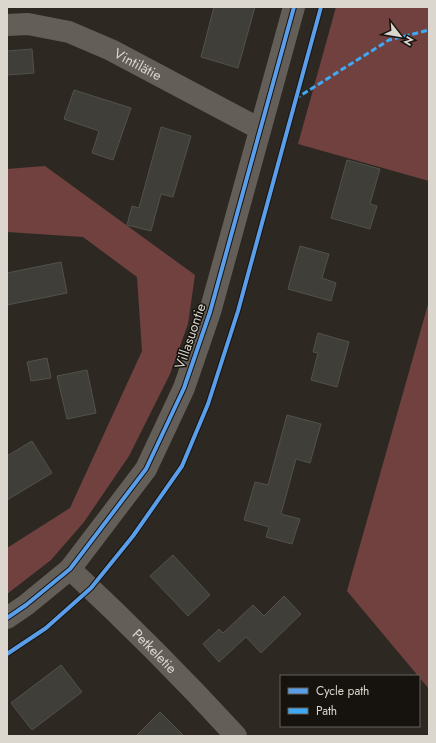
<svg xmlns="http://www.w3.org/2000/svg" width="436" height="743" font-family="Jost,sans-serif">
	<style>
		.forest { fill: #70413f }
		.building { fill: #403e38; stroke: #52514b }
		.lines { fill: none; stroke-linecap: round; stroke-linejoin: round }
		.minor { stroke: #645e58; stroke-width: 22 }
		.tertiary { stroke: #645e58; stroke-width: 22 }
		.quiet { stroke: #3fa9f5; stroke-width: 3; stroke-dasharray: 6 3; stroke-linecap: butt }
		.cycleway-casing { stroke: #16130e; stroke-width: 6 }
		.cycleway { stroke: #5a9eea; stroke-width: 4 }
		.labels { text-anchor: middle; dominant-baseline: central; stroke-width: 3; stroke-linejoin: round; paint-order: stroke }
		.street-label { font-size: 14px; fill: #dbd7cf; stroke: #16130e }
	</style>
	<rect width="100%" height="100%" fill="#2d2922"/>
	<!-- forest -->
	<g class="forest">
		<polygon points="336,7 429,7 429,181 298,144"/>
		<polygon points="45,166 195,275 188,324 170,374 129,456 84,522 51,560 7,594 7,548 70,508 142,351 137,277 83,237 7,232 7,169"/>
		<polygon points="429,301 429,689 347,591"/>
	</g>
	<!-- building -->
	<g class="building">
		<polygon points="214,7 255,7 238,68 201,57"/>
		<polygon points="32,49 34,73 7,75 7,51"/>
		<polygon points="74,90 131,108 113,160 92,153 99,131 64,119"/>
		<polygon points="161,127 191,136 173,197 161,194 151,231 127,225 132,206 139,208"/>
		<polygon points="347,160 380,169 370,204 377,206 370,229 331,218"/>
		<polygon points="300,246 329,254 322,278 336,283 331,301 288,289"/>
		<polygon points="61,262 67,293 7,305 7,273"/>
		<polygon points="318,333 349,342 337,387 311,380 318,353 313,352"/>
		<polygon points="47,358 51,378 31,381 27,362"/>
		<polygon points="87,370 96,413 67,419 57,376"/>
		<polygon points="287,415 321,424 310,463 296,459 281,514 300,519 292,544 266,537 269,527 244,520 255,482 268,485"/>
		<polygon points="32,441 52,473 7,500 7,456"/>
		<polygon points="173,555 210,595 188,616 150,576"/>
		<polygon points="284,596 301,614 261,653 246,637 219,662 203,644 219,629 223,633 253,605 264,616"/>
		<polygon points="61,665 82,692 32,730 11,703"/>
		<polygon points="160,712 184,736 136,736"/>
	</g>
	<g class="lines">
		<!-- minor -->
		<g class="minor">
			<path id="s1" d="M 7,25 L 28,24 L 69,32 L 111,50 L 260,129"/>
			<path id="s2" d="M 70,569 C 128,623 183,678 236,736"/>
		</g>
		<!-- tertiary -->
		<polyline class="tertiary" points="7,618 26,605 70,569 146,469 184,388 210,312 294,7"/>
		<!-- quiet -->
		<polyline class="quiet" points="295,99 389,40 429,30"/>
		<!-- cycleway casing -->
		<g class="cycleway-casing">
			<g id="cycleway">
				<polyline points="7,618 26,605 70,569 146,469 184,388 210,312 294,7"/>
				<polyline points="7,654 46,628 91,588 133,536 182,466 208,404 238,311 321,7"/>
			</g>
		</g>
		<!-- cycleway -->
		<use href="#cycleway" class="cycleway"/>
	</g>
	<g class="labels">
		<!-- street labels -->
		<g class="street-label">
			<text stroke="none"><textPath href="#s1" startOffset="139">Vintilätie</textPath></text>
			<text transform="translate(190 336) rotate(-71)">Villasuontie</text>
			<text stroke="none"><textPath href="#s2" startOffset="118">Petkeletie</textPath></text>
		</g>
	</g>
	<!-- border -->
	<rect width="436" height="743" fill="none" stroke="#dbd7cf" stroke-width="16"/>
	<!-- legend -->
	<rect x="280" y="675" width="140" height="52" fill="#16130e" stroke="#65615b"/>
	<rect x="288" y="688" width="20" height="6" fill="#5a9eea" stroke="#65615b"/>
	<text x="316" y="695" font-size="12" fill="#dbd7cf">Cycle path</text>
	<rect x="288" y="708" width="20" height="6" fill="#3fa9f5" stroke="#65615b"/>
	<text x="316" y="715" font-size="12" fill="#dbd7cf">Path</text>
	<!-- north arrow -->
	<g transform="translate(400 36) rotate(121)" stroke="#16130e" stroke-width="3" paint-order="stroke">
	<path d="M0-3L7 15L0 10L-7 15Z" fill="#dbd7cf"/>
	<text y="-6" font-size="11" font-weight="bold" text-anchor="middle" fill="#dbd7cf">N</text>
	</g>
</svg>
